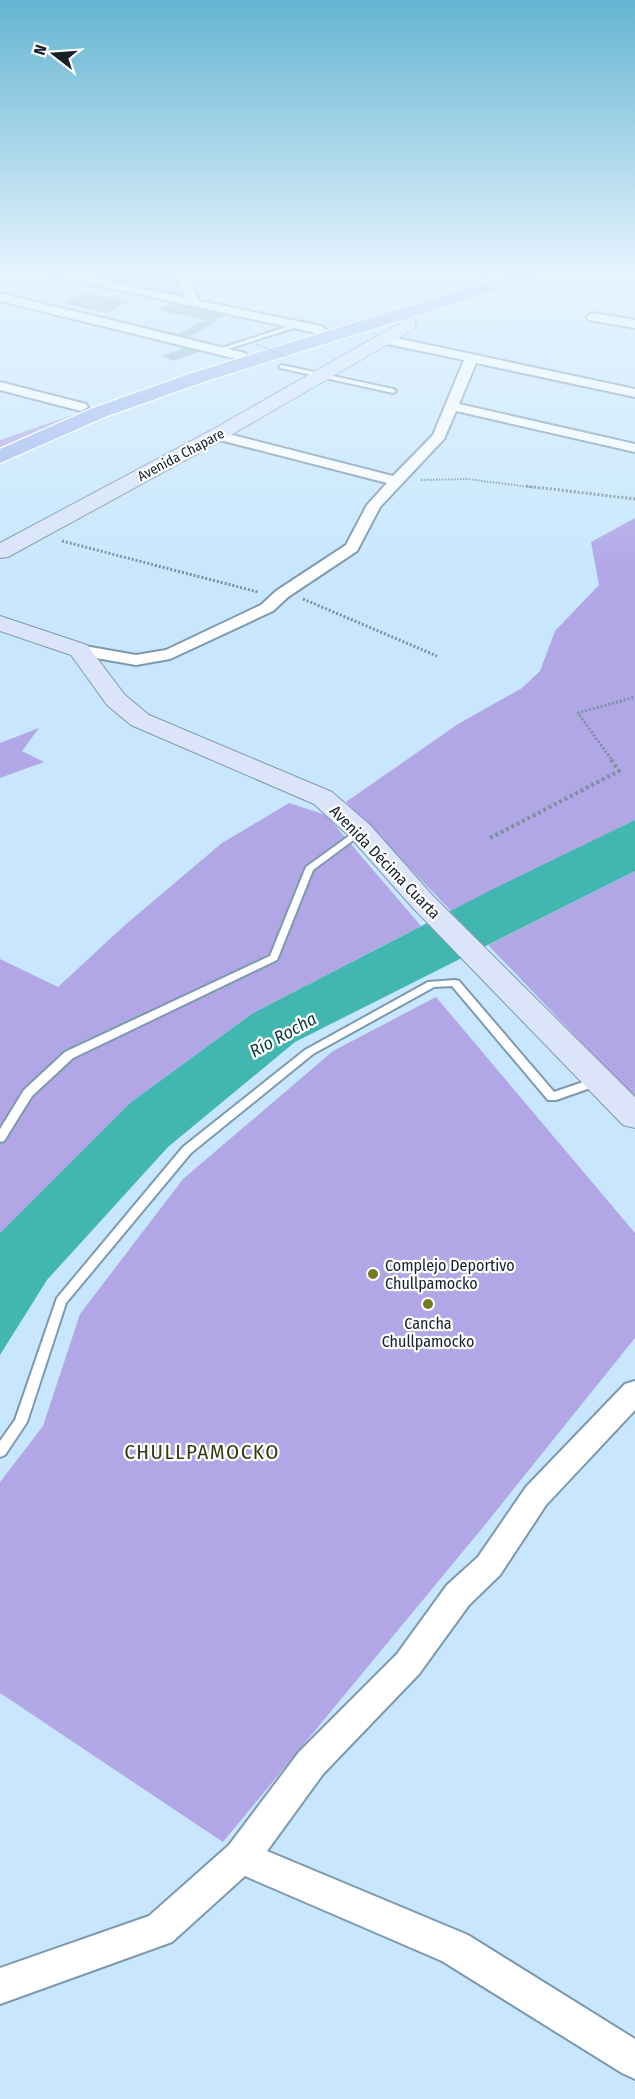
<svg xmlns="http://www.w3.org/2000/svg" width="635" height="2099" font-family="'Fira Sans Condensed',sans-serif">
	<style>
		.green { fill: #b1a7e6 }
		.water { fill: #42b7b0 }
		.building { fill: #89b1bb }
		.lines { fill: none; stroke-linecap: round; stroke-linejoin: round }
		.service-casing { stroke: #7c99ae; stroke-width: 4 }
		.minor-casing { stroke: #7c99ae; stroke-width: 4 }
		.secondary-casing { stroke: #7c99ae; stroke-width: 2 }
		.trunk-casing { stroke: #fff; stroke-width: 3 }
		.path-far2 { stroke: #7b91a2; stroke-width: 2; stroke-dasharray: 1.5 1.5; stroke-linecap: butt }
		.path-far1 { stroke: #7b91a2; stroke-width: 3; stroke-dasharray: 2 2; stroke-linecap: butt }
		.path { stroke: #7b91a2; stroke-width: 4; stroke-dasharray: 3 3; stroke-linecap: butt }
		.service { fill: #fff; fill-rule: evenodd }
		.minor { fill: #fff; fill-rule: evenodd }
		.secondary { fill: #dbe4f9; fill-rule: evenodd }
		.trunk { fill: #9fb7ef; fill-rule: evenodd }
		.path-bridge { stroke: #7b91a2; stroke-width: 2; stroke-dasharray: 1.5 1.5; stroke-linecap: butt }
		.poi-dot { fill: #747922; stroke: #fff; stroke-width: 2 }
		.labels { text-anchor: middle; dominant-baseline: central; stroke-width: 4.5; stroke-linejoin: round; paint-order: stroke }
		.far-street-label { font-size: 14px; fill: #152029; stroke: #fff }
		.street-label { font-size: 16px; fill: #152029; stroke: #fff }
		.poi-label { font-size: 16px; fill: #152029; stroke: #fff; text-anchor: start }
		.water-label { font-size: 18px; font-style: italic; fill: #043c39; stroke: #fff }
		.near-neighbourhood-label { font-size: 21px; letter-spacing: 1.5px; fill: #383b12; stroke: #fff }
	</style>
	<rect width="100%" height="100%" fill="#c8e7fe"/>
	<!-- green -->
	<g class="green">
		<polygon points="96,273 171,273 183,296 101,279"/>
		<polygon points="96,407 0,452 0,440"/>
		<polygon points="635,518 635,820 451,911 346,802 458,724 522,688 540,671 555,631 599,585 591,542"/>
		<polygon points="39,728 22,751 44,762 0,778 0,743"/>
		<polygon points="289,803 326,815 421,926 253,1013 130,1103 0,1233 0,959 58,987 125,925 222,843"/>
		<polygon points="635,871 635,1098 488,945"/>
		<polygon points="436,997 635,1233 635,1338 484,1526 223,1842 0,1693 0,1482 43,1426 80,1314 183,1179 333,1051"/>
	</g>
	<!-- water -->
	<polygon class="water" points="635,820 635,871 295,1042 168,1147 47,1280 0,1355 0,1233 130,1103 253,1013 493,889"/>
	<!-- building -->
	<g class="building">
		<polygon points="87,292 129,302 106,313 63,303"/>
		<polygon points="169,304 225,315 214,322 158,310"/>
		<polygon points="204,320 215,323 181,341 115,325 123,321 178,334"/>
		<polygon points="190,346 204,350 173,361 162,356"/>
	</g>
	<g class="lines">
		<!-- service casing -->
		<g class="service-casing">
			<g id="service">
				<polygon points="298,323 300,324 300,326 221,351 216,350"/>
				<polygon points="282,365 393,389 396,391 393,393 280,368 279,367"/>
				<polygon points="360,828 365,831 363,833 313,870 277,960 73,1058 32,1096 4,1141 0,1142 0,1129 24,1090 65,1052 270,956 306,867"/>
				<polygon points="455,980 459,981 554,1092 598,1077 603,1081 602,1084 556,1100 548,1100 452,986 434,987 313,1054 191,1153 66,1303 27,1422 5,1455 0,1457 0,1441 15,1420 57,1298 183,1147 305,1050 428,982"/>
			</g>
		</g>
		<!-- minor casing -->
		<g class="minor-casing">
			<g id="minor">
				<polygon points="48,273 69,273 187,298 173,273 185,273 200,301 321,326 327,330 321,334 54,276"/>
				<polygon points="478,273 498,273 503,276 497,279"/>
				<polygon points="0,293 245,353 247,356 241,360 0,301"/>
				<polygon points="593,313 635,320 635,328 589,320 587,317"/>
				<polygon points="382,335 635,389 635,397 476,363 459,404 635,444 635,452 456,411 444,439 380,507 357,551 288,597 273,611 170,659 136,665 73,654 71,650 79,645 136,655 166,650 261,605 276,591 346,545 367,505 387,483 212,438 210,435 217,431 393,476 433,435 464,360 378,342 376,339"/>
				<polygon points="0,382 86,404 88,407 81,411 0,390"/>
				<polygon points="635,1381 635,1410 546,1505 500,1575 469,1605 419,1674 323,1774 267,1851 468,1935 635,2039 635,2079 622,2073 442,1961 245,1876 172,1942 0,2004 0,1968 149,1916 229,1845 299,1752 397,1654 447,1585 478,1557 526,1487 625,1384"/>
			</g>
		</g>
		<!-- secondary casing -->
		<g class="secondary-casing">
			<g id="secondary">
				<polygon points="400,309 414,316 416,325 414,329 224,439 8,557 0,558 0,543 210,431 400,323 392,314"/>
				<polygon points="0,616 87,645 125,695 149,715 332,792 370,825 433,896 635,1097 635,1128 623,1125 413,908 350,837 314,804 131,725 107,705 71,655 0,631"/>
			</g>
		</g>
		<!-- trunk casing -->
		<g class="trunk-casing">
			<polygon id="trunk" points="516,273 541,273 539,277 206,381 107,416 0,463 0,449 93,408 192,373"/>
		</g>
		<!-- path-far2 -->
		<polyline class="path-far2" points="421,480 467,479 538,488"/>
		<!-- path-far1 -->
		<g class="path-far1">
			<polyline points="526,486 635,499"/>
			<polyline points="62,541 258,592"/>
			<polyline points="303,599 437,656"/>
			<polyline points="611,759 578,713 635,697"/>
		</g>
		<!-- path -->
		<polyline class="path" points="490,838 619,771 610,758"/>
		<!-- service -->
		<use href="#service" class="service"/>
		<!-- minor -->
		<use href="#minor" class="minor"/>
		<!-- secondary -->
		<use href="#secondary" class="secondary"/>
		<!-- trunk -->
		<use href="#trunk" class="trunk"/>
		<!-- path-bridge -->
		<polyline class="path-bridge" points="256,344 287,357"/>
	</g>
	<!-- sky -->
	<linearGradient id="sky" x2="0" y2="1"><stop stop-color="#65b5d2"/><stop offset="0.48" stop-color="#e6f4ff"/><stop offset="1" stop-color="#e6f4ff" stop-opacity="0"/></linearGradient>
	<rect width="635" height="567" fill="url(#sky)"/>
	<!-- markers -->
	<g class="poi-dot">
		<circle cx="373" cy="1274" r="6"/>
		<circle cx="428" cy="1304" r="6"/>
	</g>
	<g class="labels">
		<!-- far-street labels -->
		<g class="far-street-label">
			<text transform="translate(181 455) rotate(-28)">Avenida Chapare</text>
		</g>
		<!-- street labels -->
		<g class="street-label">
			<text transform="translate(385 862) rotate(46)">Avenida Décima Cuarta</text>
		</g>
		<!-- poi labels -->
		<g class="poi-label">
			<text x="385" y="1265">Complejo Deportivo<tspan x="385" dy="18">Chullpamocko</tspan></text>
			<text x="428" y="1323" text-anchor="middle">Cancha<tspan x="428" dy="18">Chullpamocko</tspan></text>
		</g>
		<!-- water labels -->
		<g class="water-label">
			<text transform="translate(283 1035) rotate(-29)">Río Rocha</text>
		</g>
		<!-- near-neighbourhood labels -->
		<g class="near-neighbourhood-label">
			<text x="202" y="1452">CHULLPAMOCKO</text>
		</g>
	</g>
	<!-- north arrow -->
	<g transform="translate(54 54) rotate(287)" stroke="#ffffff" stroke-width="4.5" paint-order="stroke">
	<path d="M0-4.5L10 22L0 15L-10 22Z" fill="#152029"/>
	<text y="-9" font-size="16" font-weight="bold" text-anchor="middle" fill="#152029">N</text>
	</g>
</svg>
